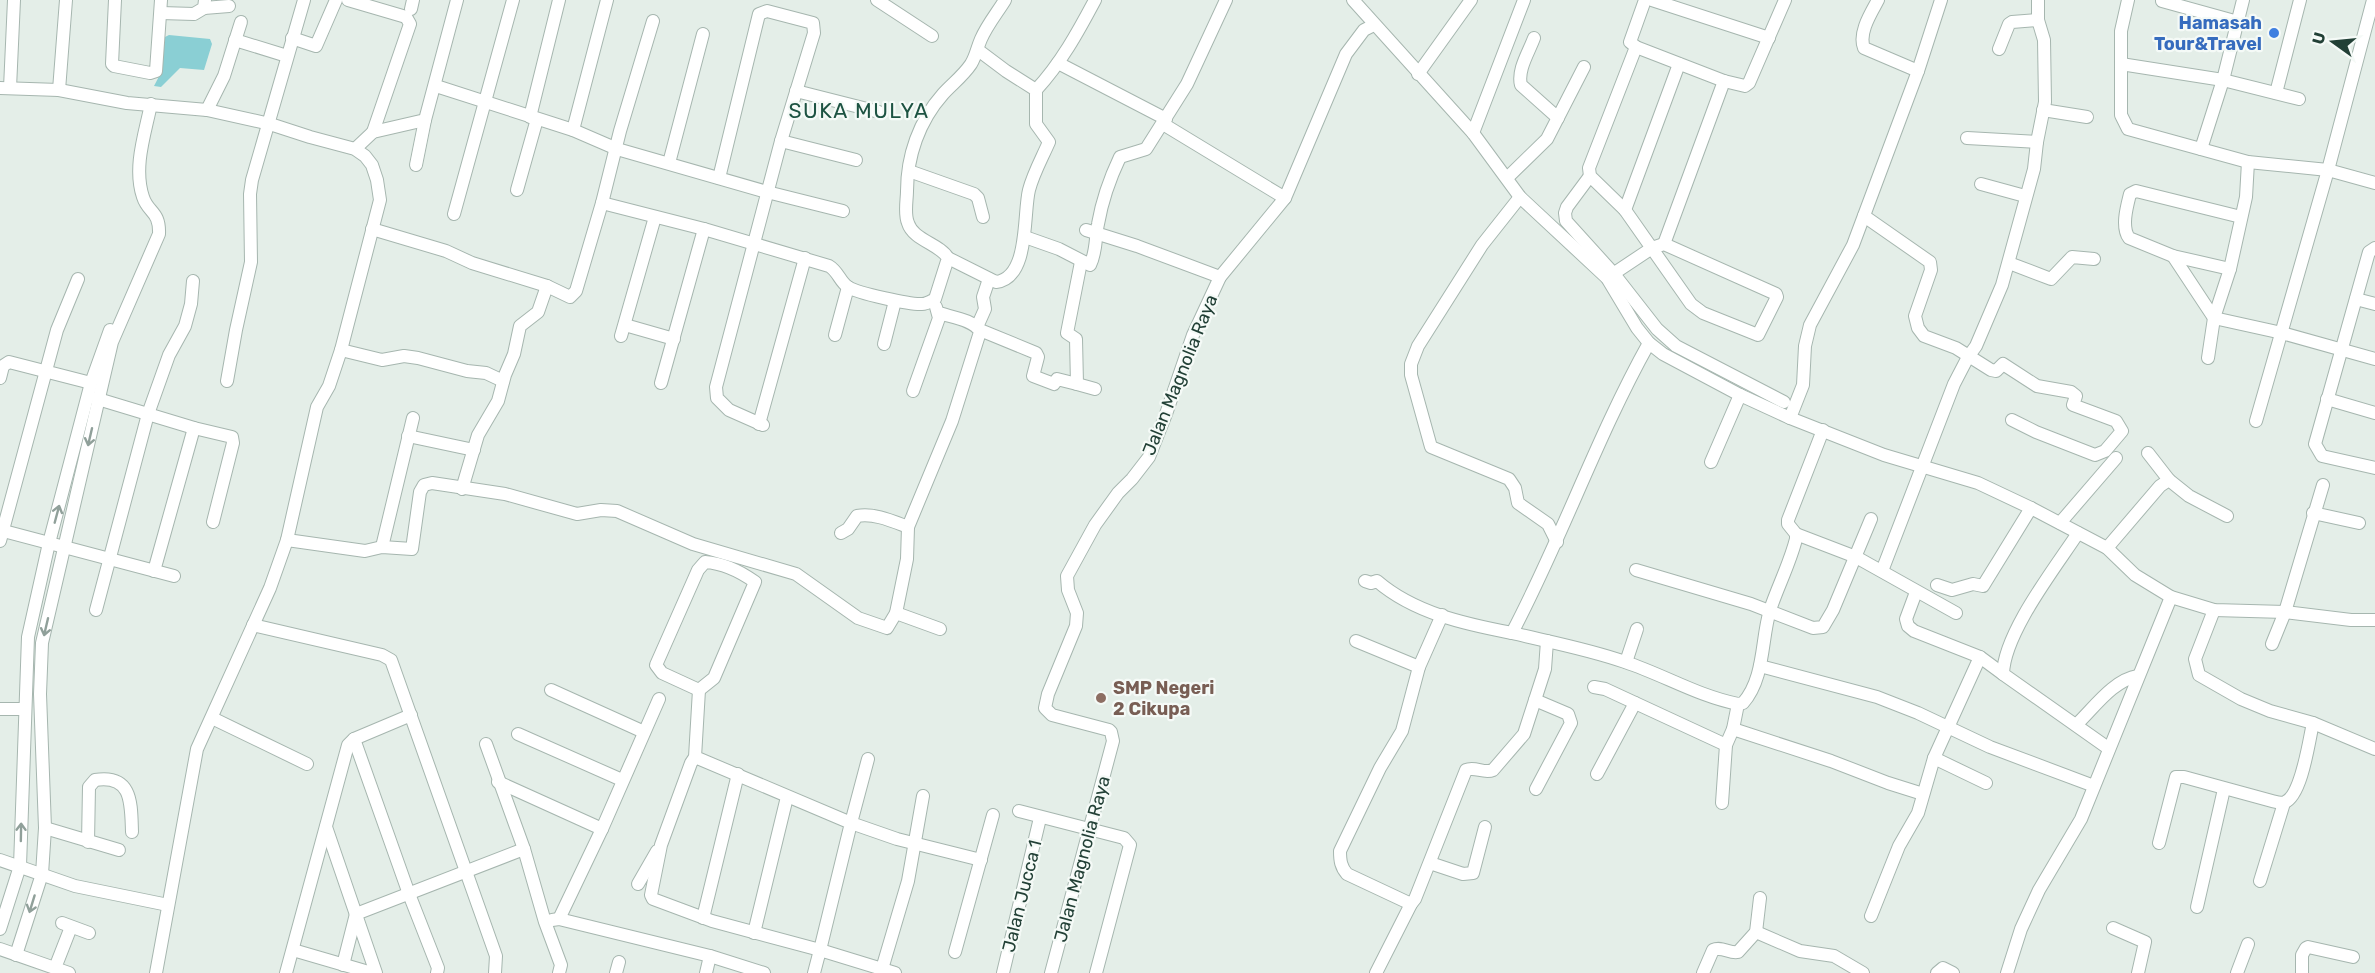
<svg xmlns="http://www.w3.org/2000/svg" width="2375" height="973" font-family="Rubik,sans-serif">
	<style>
		.water { fill: #8acfd4 }
		.lines { fill: none; stroke-linecap: round; stroke-linejoin: round }
		.minor-casing { stroke: #a6b6af; stroke-width: 14 }
		.minor { stroke: #fff; stroke-width: 12 }
		.oneway { stroke: #90a09a }
		.shop-dot { fill: #3f7fe0; stroke: #f5faf7; stroke-width: 2 }
		.education-dot { fill: #8d6e63; stroke: #f5faf7; stroke-width: 2 }
		.labels { text-anchor: middle; dominant-baseline: central; stroke-width: 4.5; stroke-linejoin: round; paint-order: stroke }
		.shop-label { font-size: 18px; font-weight: bold; fill: #366cbe; stroke: #f5faf7; text-anchor: end }
		.street-label { font-size: 18px; fill: #224036; stroke: #f5faf7 }
		.education-label { font-size: 18px; font-weight: bold; fill: #785e54; stroke: #f5faf7; text-anchor: start }
		.quarter-label { font-size: 21px; letter-spacing: 1.5px; fill: #1d5342; stroke: #f5faf7 }
	</style>
	<rect width="100%" height="100%" fill="#e4eee8"/>
	<!-- water -->
	<path class="water" d="M 169,35 L 210,39 L 212,44 L 204,70 L 180,68 L 161,87 L 154,86 C 167,64 160,58 165,37 Z"/>
	<g class="lines">
		<!-- minor casing -->
		<g class="minor-casing">
			<g id="minor">
				<polyline points="115,0 112,64 114,66 150,73 156,71 161,0"/>
				<polyline points="348,0 406,17 410,24 373,132"/>
				<polyline points="877,0 932,36"/>
				<polyline points="1353,0 1473,133 1520,197 1607,278 1637,328 1649,343 1663,354 1740,395 1790,418 1884,455 1978,483 2031,508 2107,548 2135,575 2171,597 2214,610 2285,612 2351,620 2375,620"/>
				<polyline points="1652,0 1769,38"/>
				<path d="M 1878,0 C 1871,13 1858,33 1864,48 L 1918,71"/>
				<polyline points="2128,0 2121,31 2121,115 2128,129 2248,162 2328,170 2375,183"/>
				<polyline points="2162,1 2238,22"/>
				<polyline points="204,8 229,6"/>
				<polyline points="411,9 413,0"/>
				<polyline points="161,13 194,14 204,8 205,0"/>
				<polyline points="292,38 316,46 336,0"/>
				<path d="M 1534,38 C 1529,52 1517,70 1521,85 L 1558,118"/>
				<polyline points="235,40 287,56"/>
				<polyline points="1636,47 1724,81 1745,86 1749,83 1785,0"/>
				<polyline points="1999,49 2009,24 2012,22 2038,20"/>
				<polyline points="1058,63 1166,119"/>
				<polyline points="2121,64 2223,80 2299,99"/>
				<polyline points="1418,74 1471,0"/>
				<polyline points="436,86 573,130 617,149 767,192 843,211"/>
				<polyline points="0,88 59,90 127,103 207,110 270,124 310,137 355,149 365,156 372,165 377,180 380,200 341,350 329,386 317,407 287,540 270,588 197,749 156,973"/>
				<polyline points="10,88 14,0"/>
				<polyline points="59,90 66,0"/>
				<path d="M 1036,90 C 1061,63 1078,32 1095,0"/>
				<polyline points="796,91 879,112"/>
				<polyline points="2276,93 2300,0"/>
				<polyline points="207,110 224,76 241,22"/>
				<polyline points="2043,110 2087,117"/>
				<polyline points="530,117 559,0"/>
				<polyline points="1163,124 1285,198"/>
				<polyline points="573,130 607,0"/>
				<polyline points="1473,133 1524,0"/>
				<polyline points="1967,138 2037,142"/>
				<polyline points="781,141 856,160"/>
				<polyline points="355,149 373,132 425,120 457,0"/>
				<polyline points="2201,149 2223,80 2243,0"/>
				<polyline points="669,163 703,34"/>
				<polyline points="416,165 425,120"/>
				<polyline points="909,171 974,194 978,198 983,217"/>
				<polyline points="1590,176 1567,207 1565,213 1566,221 1614,274 1657,329 1676,346 1784,402"/>
				<polyline points="719,178 759,14 767,11 813,23 814,33 781,141 716,387 717,398 729,410 763,425"/>
				<polyline points="1507,178 1547,139 1584,67"/>
				<polyline points="1981,184 2025,196"/>
				<polyline points="517,190 537,119"/>
				<polyline points="1520,197 1482,245 1418,346 1411,364 1411,375 1431,447 1509,479 1515,488 1518,503 1548,524 1557,542"/>
				<path d="M 602,203 L 704,229 L 829,266 C 838,271 840,282 848,287 C 857,293 911,305 922,304 C 927,304 931,301 935,299 L 948,258 C 940,244 913,240 908,223 C 904,214 907,200 907,191 C 907,156 919,121 943,94 C 952,84 963,76 971,64 C 976,56 977,48 981,39 C 987,25 997,13 1005,0"/>
				<polyline points="1625,210 1679,64"/>
				<polyline points="454,214 513,0"/>
				<polyline points="1864,216 1930,262 1931,270 1915,316 1918,328 1924,336 1956,348 1991,370 1996,371 2003,364 2037,386 2071,392 2076,396 2073,405 2116,421 2122,431 2105,451 2095,455 2036,432 2012,420"/>
				<polyline points="372,229 446,251 472,263 547,286"/>
				<polyline points="1086,230 1137,246 1220,277"/>
				<path d="M 1025,237 L 1059,249 L 1090,265 C 1097,251 1095,237 1098,224 C 1102,201 1110,178 1120,157 L 1146,149 L 1187,84 L 1226,0"/>
				<polyline points="1664,244 1724,81"/>
				<polyline points="2375,248 2369,252 2315,444 2322,456 2375,468"/>
				<polyline points="2173,256 2214,318 2282,333 2375,359"/>
				<path d="M 948,258 L 996,282 C 1030,278 1023,213 1029,190 C 1033,174 1042,158 1049,142 L 1036,124 L 1036,90 L 1006,71 L 978,50"/>
				<polyline points="1081,262 1067,333 1076,339 1077,384 1095,389"/>
				<polyline points="2009,263 2051,279 2072,257 2094,259"/>
				<path d="M 2230,269 L 2173,256 L 2129,238 C 2121,227 2127,206 2130,194 L 2136,191 L 2241,217"/>
				<polyline points="1607,278 1652,248 1664,244 1776,294 1777,297 1758,335 1703,313 1691,304 1625,210 1590,176 1589,168 1636,47 1630,42 1645,0"/>
				<polyline points="2356,299 2375,304"/>
				<polyline points="625,325 674,339"/>
				<polyline points="977,327 985,309 983,297 989,279"/>
				<polyline points="980,330 1036,353 1038,357 1033,376 1054,384 1057,379 1077,384"/>
				<polyline points="835,335 848,287"/>
				<polyline points="621,336 655,217"/>
				<polyline points="884,344 895,301"/>
				<polyline points="341,350 382,360 404,356 418,358 467,371 486,373 503,381"/>
				<polyline points="2208,358 2214,318 2230,269 2246,197 2248,162"/>
				<polyline points="0,378 3,366 9,362 91,383"/>
				<polyline points="227,381 236,330 251,262 250,194 252,180 304,0"/>
				<polyline points="661,383 704,229"/>
				<polyline points="913,391 939,318 936,307"/>
				<polyline points="98,399 194,428 232,437 233,443 213,522"/>
				<polyline points="2327,399 2375,413"/>
				<polyline points="1790,418 1803,385 1805,346 1810,325 1853,245 1918,71 1941,0"/>
				<polyline points="2256,421 2328,170 2373,0"/>
				<polyline points="759,424 805,258"/>
				<polyline points="408,436 474,450"/>
				<polyline points="2148,453 2169,480"/>
				<polyline points="1711,462 1740,395"/>
				<polyline points="462,489 478,435 498,401 505,375 514,354 520,326 538,312 547,286 570,297 576,291 602,203 620,131 653,21"/>
				<polyline points="2313,513 2359,523"/>
				<polyline points="2060,523 2116,458"/>
				<polyline points="0,530 174,576"/>
				<path d="M 841,533 L 848,529 L 857,516 C 875,513 892,521 908,527"/>
				<path d="M 2078,533 C 2055,568 2004,633 2003,674 L 2108,748"/>
				<polyline points="1796,534 1856,557 1956,613"/>
				<path d="M 287,540 L 365,551 L 382,547 L 412,549 L 420,492 L 424,485 L 432,483 L 505,494 L 577,514 L 601,510 L 617,511 L 693,544 L 796,574 L 858,618 L 887,628 L 896,613 L 907,559 L 908,527 L 952,421 L 980,332 C 975,320 951,317 939,313"/>
				<polyline points="0,541 57,330 78,279"/>
				<polyline points="382,547 413,418"/>
				<polyline points="2107,548 2160,486 2169,480 2189,496 2227,516"/>
				<path d="M 705,562 C 722,563 741,572 755,582 L 714,678 L 699,690 L 662,673 L 656,665 L 698,570 Z"/>
				<polyline points="1636,570 1751,604 1813,628 1823,627 1833,610 1871,519"/>
				<polyline points="154,571 194,428"/>
				<polyline points="1882,571 1954,384 1968,357 1976,346 2002,285 2034,169 2037,142 2045,102 2044,40 2038,20 2038,0"/>
				<path d="M 1365,581 L 1371,583 L 1377,581 C 1414,613 1465,624 1512,633 C 1562,538 1597,436 1649,343"/>
				<polyline points="1937,585 1952,590 1973,584 1983,586 2031,508"/>
				<polyline points="1916,592 1906,619 1908,626 1914,631 1980,657"/>
				<polyline points="96,610 148,414 169,355 185,326 191,304 193,281"/>
				<polyline points="2214,610 2195,659 2199,675 2241,699 2270,711 2313,723 2375,749"/>
				<polyline points="896,613 940,629"/>
				<polyline points="253,625 382,655 391,660 496,956 495,973"/>
				<path d="M 1512,633 C 1550,642 1588,649 1625,662 C 1664,675 1698,696 1738,704 L 1743,703 C 1765,678 1761,640 1770,610 C 1778,586 1790,563 1796,539 L 1796,534 L 1788,524 L 1788,520 L 1823,430"/>
				<polyline points="1356,641 1419,667"/>
				<polyline points="2272,644 2285,612 2323,485"/>
				<polyline points="1626,662 1637,629"/>
				<polyline points="1760,666 1877,697 1918,713 1990,747 2094,786"/>
				<polyline points="1594,687 1605,689 1726,745"/>
				<polyline points="551,690 644,732"/>
				<polyline points="1535,700 1568,714 1571,723 1536,789"/>
				<polyline points="0,709 24,709"/>
				<polyline points="212,718 307,764"/>
				<path d="M 2076,725 C 2094,708 2113,680 2138,676"/>
				<polyline points="1733,729 1831,761 1888,783 1923,794"/>
				<polyline points="518,734 622,780"/>
				<polyline points="354,739 409,894 438,968 437,973"/>
				<polyline points="486,744 524,849 545,922 561,965 559,973"/>
				<polyline points="695,757 691,763 661,845 651,895 653,899 712,921 820,950 851,823 695,757 699,690"/>
				<polyline points="1934,758 1986,783"/>
				<polyline points="868,759 851,823 897,839 981,860"/>
				<polyline points="1597,774 1635,703"/>
				<polyline points="498,782 602,829"/>
				<polyline points="1722,803 1726,745 1733,729 1738,704"/>
				<polyline points="1019,811 1124,838 1130,845 1096,973"/>
				<polyline points="326,827 376,973"/>
				<polyline points="45,828 119,850"/>
				<path d="M 88,842 L 89,787 L 95,780 C 133,774 131,804 132,832"/>
				<path d="M 2159,843 L 2176,777 L 2184,777 L 2272,801 C 2276,802 2281,804 2285,802 C 2302,795 2309,740 2313,723"/>
				<polyline points="0,860 75,886 168,905"/>
				<polyline points="1430,863 1463,874 1473,873 1485,827"/>
				<polyline points="2260,881 2284,803"/>
				<polyline points="638,884 657,851"/>
				<path d="M 1411,904 L 1347,874 C 1341,867 1340,861 1340,851 L 1380,768 L 1402,731 L 1419,667 L 1442,615"/>
				<polyline points="2197,907 2224,789"/>
				<polyline points="1871,916 1899,846 1918,813 1934,758 1980,657 2003,674"/>
				<polyline points="703,918 738,774"/>
				<polyline points="559,919 602,829 659,699"/>
				<polyline points="552,920 559,919 710,956 764,973"/>
				<polyline points="62,923 89,933"/>
				<polyline points="2113,928 2145,942 2138,973"/>
				<polyline points="0,929 20,866 28,637 49,543 91,383 110,330"/>
				<polyline points="1756,932 1800,951 1834,956 1863,973"/>
				<polyline points="754,933 787,797"/>
				<polyline points="0,949 69,973"/>
				<polyline points="293,950 372,973"/>
				<polyline points="955,952 993,815"/>
				<path d="M 16,955 L 42,874 L 45,828 L 40,694 L 42,643 L 112,342 L 159,234 C 160,211 148,213 143,197 C 133,167 145,134 151,104"/>
				<polyline points="343,965 356,914 524,849"/>
				<polyline points="55,968 71,927"/>
				<polyline points="882,969 895,973"/>
				<polyline points="286,973 348,745 354,739 411,715"/>
				<polyline points="616,973 619,962"/>
				<polyline points="706,973 710,956"/>
				<polyline points="814,973 820,950 882,969 908,881 923,796"/>
				<polyline points="1003,973 1040,818"/>
				<polyline points="1051,973 1113,741 1111,732 1109,730 1052,715 1045,708 1048,694 1076,626 1077,613 1068,590 1067,576 1095,525 1118,493 1132,479 1149,457 1166,414 1193,335 1220,277 1285,198 1346,54 1364,30 1374,25"/>
				<path d="M 1376,973 L 1411,904 L 1415,899 L 1466,770 C 1475,766 1484,774 1493,770 L 1524,734 L 1545,669 L 1547,641"/>
				<path d="M 1703,973 L 1713,950 C 1722,946 1730,954 1738,952 L 1756,932 L 1760,898"/>
				<polyline points="1937,973 1943,968 1953,973"/>
				<polyline points="2007,973 2021,929 2039,890 2081,819 2171,597"/>
				<polyline points="2237,973 2248,944"/>
				<polyline points="2302,973 2302,955 2306,948 2308,947 2353,957"/>
			</g>
		</g>
		<!-- minor -->
		<use href="#minor" class="minor"/>
	</g>
	<!-- one-way arrows -->
	<defs><path id="oneway-shaft" d="M-6 0H5M1.5-3L5.5 0L1.5 3" fill="none" stroke-width="1.6" stroke-linecap="round" stroke-linejoin="round" transform="scale(1.5)"/></defs>
	<g class="oneway">
		<use href="#oneway-shaft" transform="translate(90 437) rotate(103)"/>
		<use href="#oneway-shaft" transform="translate(57 514) rotate(-75)"/>
		<use href="#oneway-shaft" transform="translate(46 627) rotate(103)"/>
		<use href="#oneway-shaft" transform="translate(21 832) rotate(-89)"/>
		<use href="#oneway-shaft" transform="translate(32 904) rotate(107)"/>
	</g>
	<!-- markers -->
	<circle class="shop-dot" cx="2274" cy="33" r="6"/>
	<circle class="education-dot" cx="1101" cy="698" r="6"/>
	<g class="labels">
		<!-- shop labels -->
		<g class="shop-label">
			<text x="2262" y="23">Hamasah<tspan x="2262" dy="21">Tour&amp;Travel</tspan></text>
		</g>
		<!-- street labels -->
		<g class="street-label">
			<text transform="translate(1180 375) rotate(-68)">Jalan Magnolia Raya</text>
			<text transform="translate(1082 859) rotate(-75)">Jalan Magnolia Raya</text>
			<text transform="translate(1022 896) rotate(-76)">Jalan Jucca 1</text>
		</g>
		<!-- education labels -->
		<g class="education-label">
			<text x="1113" y="688">SMP Negeri<tspan x="1113" dy="21">2 Cikupa</tspan></text>
		</g>
		<!-- quarter labels -->
		<g class="quarter-label">
			<text x="859" y="110">SUKA MULYA</text>
		</g>
	</g>
	<!-- north arrow -->
	<g transform="translate(2333 42) rotate(285)" stroke="#f5faf7" stroke-width="4.5" paint-order="stroke">
	<path d="M0-4.5L10 22L0 15L-10 22Z" fill="#224036"/>
	<text y="-9" font-size="16" font-weight="bold" text-anchor="middle" fill="#224036">U</text>
	</g>
</svg>
